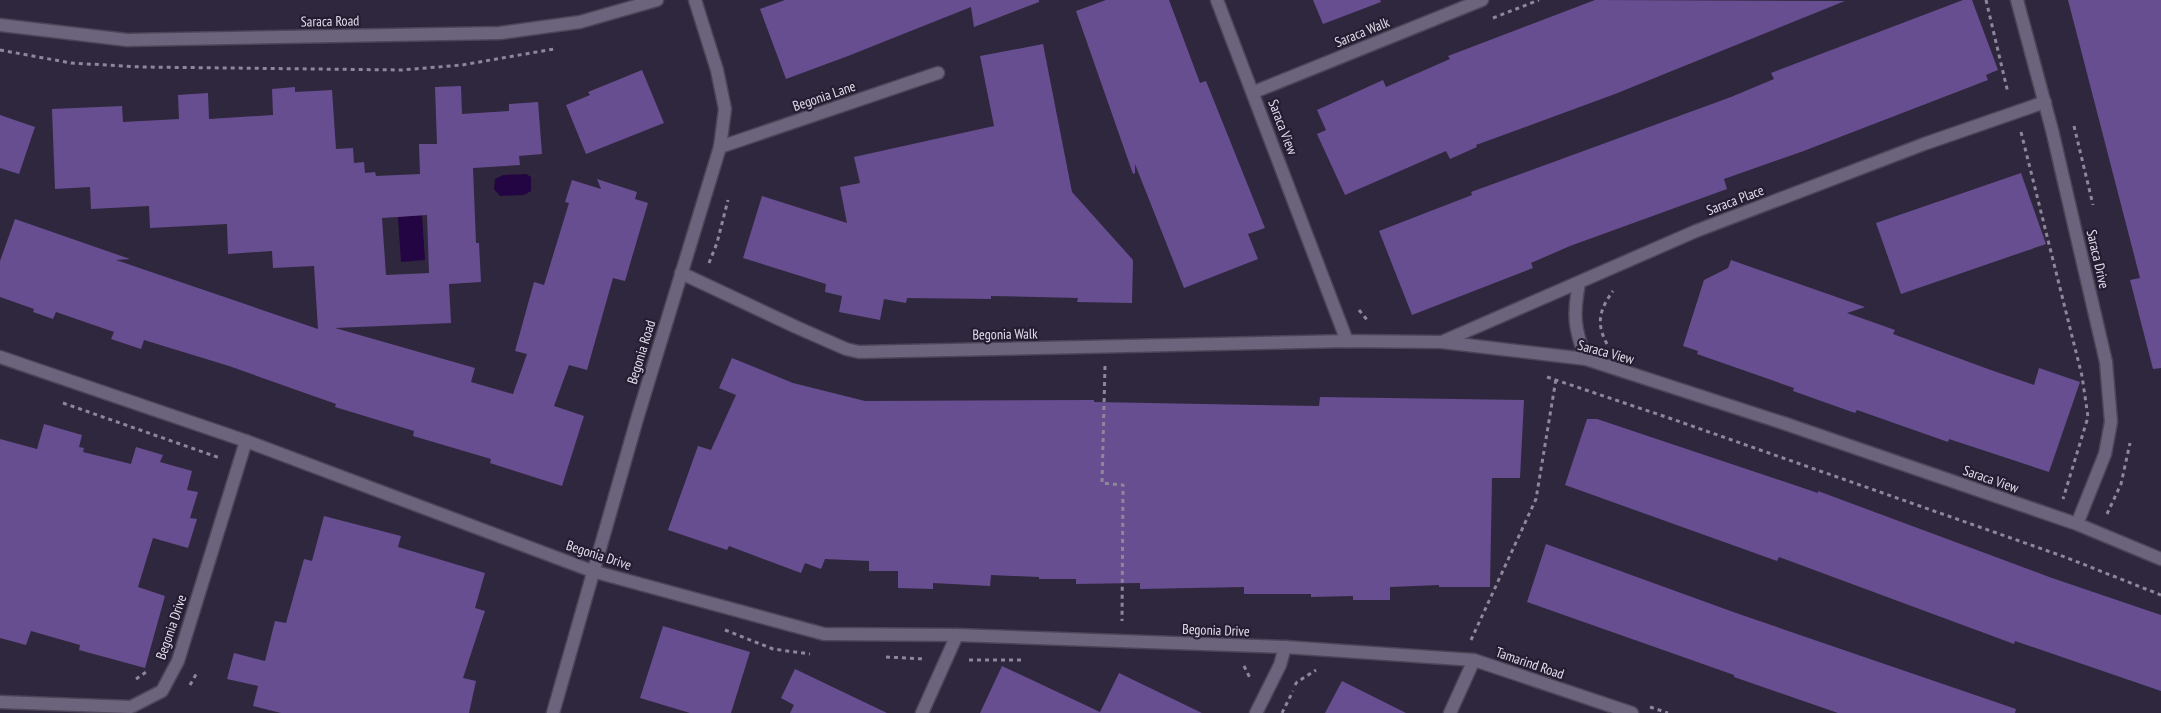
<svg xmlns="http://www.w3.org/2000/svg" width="2161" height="713" font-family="'PT Sans Narrow',sans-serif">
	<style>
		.water { fill: #240543 }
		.building { fill: #674e90; fill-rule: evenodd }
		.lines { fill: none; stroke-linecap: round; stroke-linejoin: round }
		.minor-casing { stroke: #4c4457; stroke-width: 15 }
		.path { stroke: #8e879a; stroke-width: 3; stroke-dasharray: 4 4; stroke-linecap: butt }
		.minor { stroke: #6c637c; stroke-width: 12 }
		.labels { text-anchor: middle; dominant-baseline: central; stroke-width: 4.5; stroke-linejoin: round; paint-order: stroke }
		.street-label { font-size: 14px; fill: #e1dceb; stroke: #251d32 }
	</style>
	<rect width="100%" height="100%" fill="#2f273d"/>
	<!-- water -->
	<g class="water">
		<polygon points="526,174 531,177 531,191 524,195 500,196 494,189 495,179 503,175"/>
		<polygon points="422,215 425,260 401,262 398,217"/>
	</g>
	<!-- building -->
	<g class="building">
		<polygon points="785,0 1039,0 1039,2 974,27 971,7 848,56 786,79 760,9"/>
		<polygon points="1106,0 1169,0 1200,83 1206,81 1265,228 1248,234 1258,259 1184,288 1135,164 1135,173 1133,174 1076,11"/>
		<polygon points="1313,0 1380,0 1381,2 1323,24"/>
		<polygon points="1595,0 1845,1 1615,94 1476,145 1477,147 1450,159 1446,151 1345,195 1317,134 1326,130 1317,110 1383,80 1386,87 1450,59 1448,56"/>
		<polygon points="1963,0 1972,0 1998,70 1986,75 1988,80 1801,152 1724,179 1727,189 1570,246 1531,263 1533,268 1412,315 1379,231 1472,195 1471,192 1731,97 1774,79 1771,73"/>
		<polygon points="2068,0 2161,0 2161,368 2153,369 2130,280 2140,278"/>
		<polygon points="1043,44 1072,192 1133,260 1132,303 1077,302 1078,298 991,296 991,299 907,298 906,303 884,299 880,320 839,312 842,296 825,292 826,284 743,258 762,196 847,223 840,187 860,183 854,157 994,126 980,56"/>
		<polygon points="642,70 664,123 586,154 566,105 590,95 588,92"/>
		<path d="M 461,86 L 462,114 L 509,111 L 509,104 L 538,102 L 542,154 L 519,156 L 520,165 L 473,168 L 476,243 L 479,243 L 481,282 L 449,284 L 451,323 L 335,328 L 475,368 L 471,382 L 513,394 L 527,354 L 515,351 L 534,282 L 544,285 L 569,203 L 565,202 L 572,180 L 601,189 L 597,179 L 637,192 L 635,199 L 648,203 L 625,281 L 613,278 L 587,370 L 569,365 L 554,406 L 584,416 L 562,486 L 490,463 L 491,459 L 413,436 L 414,431 L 335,407 L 336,404 L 229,366 L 144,340 L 141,349 L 111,339 L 114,332 L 56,312 L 53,319 L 33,312 L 34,309 L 0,297 L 0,261 L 15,219 L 130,259 L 116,260 L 318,329 L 314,266 L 273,268 L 272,251 L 228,254 L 227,224 L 150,228 L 149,206 L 91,209 L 90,187 L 55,189 L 52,109 L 122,106 L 123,122 L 179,119 L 178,95 L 208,93 L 209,119 L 273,115 L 272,89 L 295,87 L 295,92 L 332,90 L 336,149 L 353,148 L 354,163 L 364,162 L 365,173 L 375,172 L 376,176 L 420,174 L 419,144 L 437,144 L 435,87 ZM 427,215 L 429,273 L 386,275 L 382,218 Z"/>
		<polygon points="0,115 35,127 19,174 0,168"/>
		<polygon points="2021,173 2046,244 1901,294 1876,223"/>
		<polygon points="1731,260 1865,307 1847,313 1895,330 1893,334 1988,369 2034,385 2039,368 2080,382 2049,472 1949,439 1948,442 1857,410 1855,413 1793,391 1794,388 1697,354 1698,351 1683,346 1704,280 1728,268"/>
		<polygon points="732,358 793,383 865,401 1094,400 1094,402 1319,406 1320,397 1524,400 1520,478 1492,478 1490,587 1439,587 1439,585 1390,587 1390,600 1353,600 1353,596 1311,597 1311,594 1244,594 1244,587 1140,589 1140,583 1076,584 1076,579 1039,579 1039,577 991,575 990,586 933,583 933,589 898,588 898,571 869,571 869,561 825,559 821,569 805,563 801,573 729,546 727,550 668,530 698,446 711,450 736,395 719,388"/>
		<polygon points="1587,419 1597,419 1818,493 1818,491 2052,578 2161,615 2161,691 2015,641 2014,644 1779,557 1777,561 1565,485"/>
		<polygon points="44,424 82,435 79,447 84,448 83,452 131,464 136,447 163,455 160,462 192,471 187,490 198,492 190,518 197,519 188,548 153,538 138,587 165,596 145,668 79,650 80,645 31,631 26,645 0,638 0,439 37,449"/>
		<polygon points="324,516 401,536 398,547 485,573 475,608 485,611 463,678 476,681 469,713 281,713 253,706 258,686 227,679 234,653 265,661 275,621 286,623 304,559 312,561"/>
		<polygon points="1546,544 1736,613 2016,709 2015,713 1838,713 1734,677 1734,675 1527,602"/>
		<polygon points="663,626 750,652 731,713 690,713 640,698"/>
		<polygon points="1002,666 1100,712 1119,673 1202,713 980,713"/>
		<polygon points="795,669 887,713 790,713 794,705 781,698"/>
		<polygon points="1342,681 1406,713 1325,713"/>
	</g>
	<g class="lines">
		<!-- minor casing -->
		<g class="minor-casing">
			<g id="minor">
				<polyline points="1217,0 1347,341"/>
				<polyline points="2017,0 2052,130 2106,362 2111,422 2105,454 2077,524"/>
				<polyline points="0,25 127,40 500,33 580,22 657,0"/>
				<polyline points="1254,92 1482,0"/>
				<polyline points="720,147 938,73"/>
				<polyline points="681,273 796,327 846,349 859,352 1347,341 1441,342 1586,359 1786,424 2077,524 2161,559"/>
				<path d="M 1579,283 C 1573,315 1574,328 1586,359"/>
				<polyline points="1444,341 1696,231 1924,144 2045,102"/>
				<polyline points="0,357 246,441 592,571 824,634 957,635 1285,647 1474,660 1632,713"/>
				<polyline points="0,702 131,707 162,691 178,661 246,441"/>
				<polyline points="553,713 637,419 720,147 725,109 717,70 695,0"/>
				<polyline points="922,713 957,635"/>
				<polyline points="1256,713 1280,665 1285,647"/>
				<polyline points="1450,713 1474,660"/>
			</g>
		</g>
		<!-- path -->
		<g class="path">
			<polyline points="1986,0 2008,93"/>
			<polyline points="1493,18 1539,0"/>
			<polyline points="0,50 71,63 141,67 402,70 462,65 554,49"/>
			<polyline points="2074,126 2093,205"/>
			<polyline points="2021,132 2082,376 2088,417 2063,499"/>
			<polyline points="709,263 717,243 728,200"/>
			<polyline points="1359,310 1368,321"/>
			<path d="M 1607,344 C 1596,324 1599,310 1613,291"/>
			<polyline points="1105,366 1102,483 1123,485 1122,621"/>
			<polyline points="1547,377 1672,419 2065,557 2161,595"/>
			<polyline points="63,403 220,458"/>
			<polyline points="2107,514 2121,484 2130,443"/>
			<polyline points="725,630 773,649 810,654"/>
			<polyline points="1471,640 1536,499 1556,379"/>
			<polyline points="886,657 925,659"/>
			<polyline points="969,660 1025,660"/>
			<polyline points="1244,666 1250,678"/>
			<polyline points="136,679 149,670"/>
			<polyline points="190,685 198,671"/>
			<polyline points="1295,685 1297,682 1316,670"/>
			<polyline points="1650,707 1668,713"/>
			<polyline points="1282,713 1293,691"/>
		</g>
		<!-- minor -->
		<use href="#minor" class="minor"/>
	</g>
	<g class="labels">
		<!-- street labels -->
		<g class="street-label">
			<text transform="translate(330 21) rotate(-1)">Saraca Road</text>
			<text transform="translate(1362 32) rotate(-22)">Saraca Walk</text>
			<text transform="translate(824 96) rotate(-19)">Begonia Lane</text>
			<text transform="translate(1283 127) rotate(69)">Saraca View</text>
			<text transform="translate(1735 200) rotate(-21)">Saraca Place</text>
			<text transform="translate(2098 259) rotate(77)">Saraca Drive</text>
			<text transform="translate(1005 334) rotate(-1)">Begonia Walk</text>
			<text transform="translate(641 352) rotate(-73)">Begonia Road</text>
			<text transform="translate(1606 352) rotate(15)">Saraca View</text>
			<text transform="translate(1991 479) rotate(19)">Saraca View</text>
			<text transform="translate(599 555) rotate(18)">Begonia Drive</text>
			<text transform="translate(171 627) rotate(-71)">Begonia Drive</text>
			<text transform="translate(1216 630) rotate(2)">Begonia Drive</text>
			<text transform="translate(1530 663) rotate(19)">Tamarind Road</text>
		</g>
	</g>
</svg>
